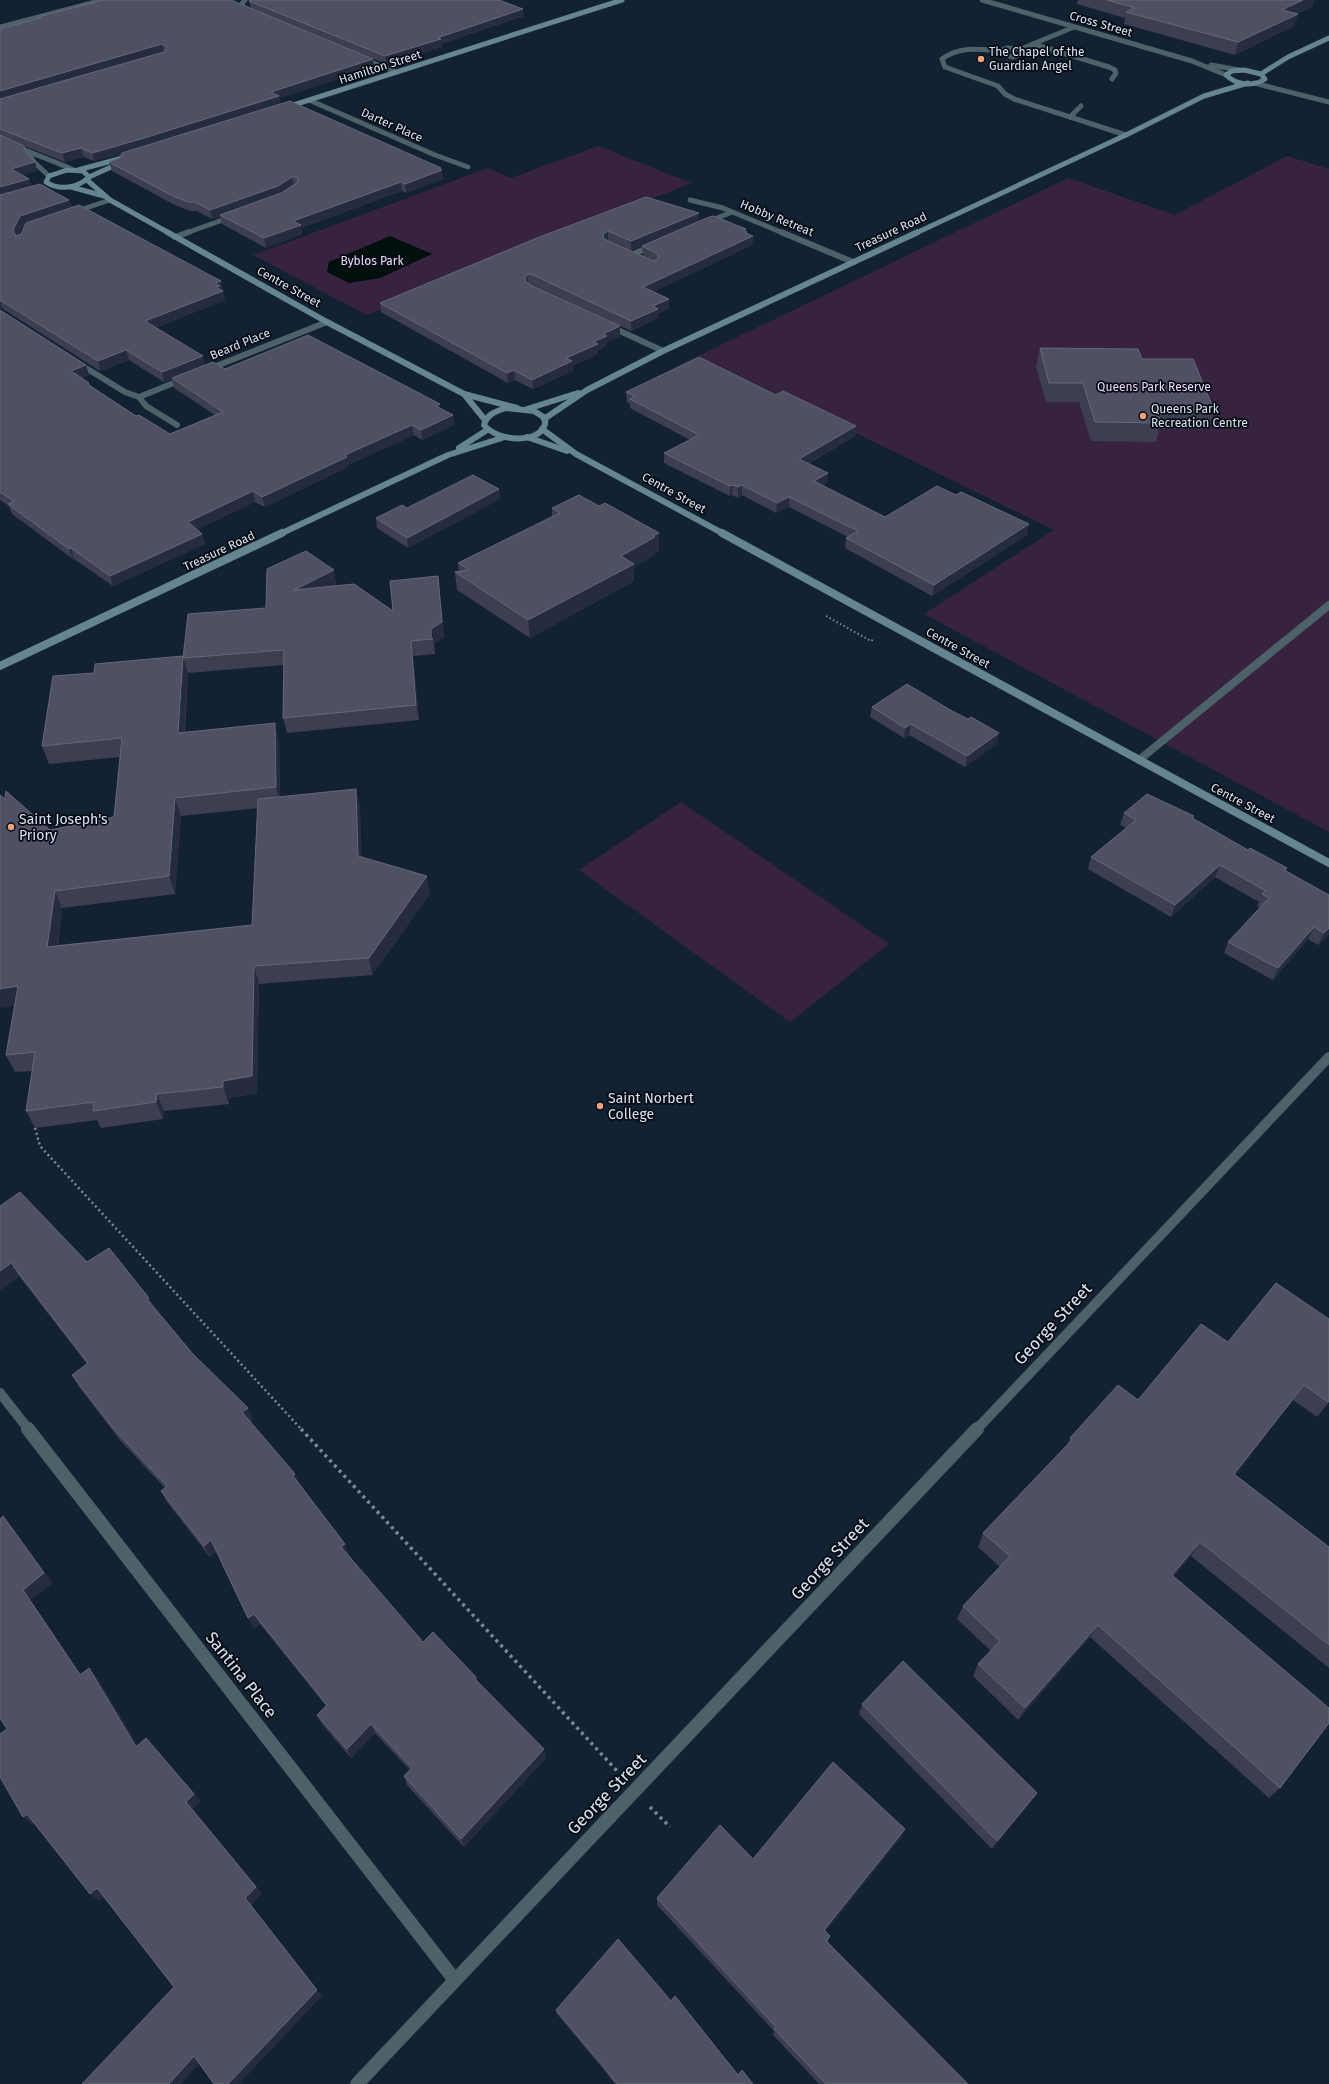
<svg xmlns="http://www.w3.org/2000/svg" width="1329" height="2084" font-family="'Fira Sans',sans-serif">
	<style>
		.green { fill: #372340 }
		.water { fill: #010f0d }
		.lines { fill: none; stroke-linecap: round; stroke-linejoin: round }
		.path-far2 { stroke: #7c8895; stroke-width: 2; stroke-dasharray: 1.5 2.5; stroke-linecap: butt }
		.path-far1 { stroke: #7c8895; stroke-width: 2.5; stroke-dasharray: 2 3; stroke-linecap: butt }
		.path { stroke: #7c8895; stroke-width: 3.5; stroke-dasharray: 3 4; stroke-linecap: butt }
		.lane-far2 { stroke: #4d6168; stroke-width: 5 }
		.lane-far1 { stroke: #4d6168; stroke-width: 6 }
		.lane { stroke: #4d6168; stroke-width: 8 }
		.street-far3 { stroke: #4d6168; stroke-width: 5 }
		.street-far2 { stroke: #4d6168; stroke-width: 6 }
		.street-far1 { stroke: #4d6168; stroke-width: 10 }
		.street { stroke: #4d6168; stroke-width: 14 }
		.secondary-far2 { stroke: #658691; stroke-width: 5 }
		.secondary-far1 { stroke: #658691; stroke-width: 6 }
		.secondary { stroke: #658691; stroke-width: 8 }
		.wall { fill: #3e3e53; fill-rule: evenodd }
		.shaded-wall { fill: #262c3f }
		.building { fill: #4f5064; stroke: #646779 }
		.poi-dot { fill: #f0a27a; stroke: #050b12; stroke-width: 1.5 }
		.labels { text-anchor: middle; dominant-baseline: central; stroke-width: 3.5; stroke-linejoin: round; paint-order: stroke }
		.far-street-label { font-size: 12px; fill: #dae4ef; stroke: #050b12 }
		.far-poi-label { font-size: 12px; fill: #dae4ef; stroke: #050b12; text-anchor: start }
		.far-park-label { font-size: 12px; fill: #eed7fa; stroke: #050b12 }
		.poi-label { font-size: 14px; fill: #dae4ef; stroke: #050b12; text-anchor: start }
		.near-street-label { font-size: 17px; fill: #dae4ef; stroke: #050b12 }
	</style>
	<rect width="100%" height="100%" fill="#132232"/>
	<!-- green -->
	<g class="green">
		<polygon points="598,146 691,183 367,315 253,255 488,168 511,178"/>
		<polygon points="1287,156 1329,169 1329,832 924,614 1054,530 698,356 1068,178 1175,215"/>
		<polygon points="681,802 889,944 790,1022 579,870"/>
	</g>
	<!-- water -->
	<polygon class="water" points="390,236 432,254 380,278 349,283 327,272 329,262"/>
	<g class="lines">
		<!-- path-far2 -->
		<polyline class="path-far2" points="826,616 871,641 874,639"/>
		<!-- path-far1 -->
		<polyline class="path-far1" points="35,1128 40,1146 302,1430"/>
		<!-- path -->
		<g class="path">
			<polyline points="301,1429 618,1772"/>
			<polyline points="650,1807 670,1827"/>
		</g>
		<!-- lane-far2 -->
		<g class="lane-far2">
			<polyline points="1033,44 1109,67 1115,70 1116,73 1112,79"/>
			<polygon points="1007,48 1021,49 1026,53 1012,57 999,51"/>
			<polyline points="1021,49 1074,27"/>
			<path d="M 999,51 C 979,49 959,46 942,59 L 945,67 L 998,86 L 1005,94 L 1014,99 L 1126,135"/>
			<polyline points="1070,117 1081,106"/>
			<polyline points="74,212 110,200"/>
			<polyline points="705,223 732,212"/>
		</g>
		<!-- lane-far1 -->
		<polyline class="lane-far1" points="638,258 631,255 654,245"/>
		<!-- lane -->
		<polyline class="lane" points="1139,760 1329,605"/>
		<!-- street-far3 -->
		<g class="street-far3">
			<polyline points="245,0 241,5 250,12"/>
			<polyline points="982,0 1192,61 1226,75"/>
			<polyline points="0,27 103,0"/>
			<polyline points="361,58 396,72"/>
			<polyline points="1211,65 1239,70"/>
			<polyline points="1254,83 1329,102"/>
			<polyline points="309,100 435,155 468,167"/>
			<path d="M 0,139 C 24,151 49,159 74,170"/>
			<polyline points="30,154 33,161 49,176"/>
			<polyline points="690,200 723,208 783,233"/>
			<polyline points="186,233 234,216"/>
		</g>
		<!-- street-far2 -->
		<g class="street-far2">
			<polyline points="781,232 853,262"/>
			<polyline points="175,237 189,232"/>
			<polyline points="607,325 663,351"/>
			<polyline points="76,362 125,392 139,397 146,406 177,425"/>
			<polyline points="206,370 327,322"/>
			<polyline points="139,397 186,378"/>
		</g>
		<!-- street-far1 -->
		<g class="street-far1">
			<polyline points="0,1393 29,1430"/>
			<polyline points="976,1430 1329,1057"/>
		</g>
		<!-- street -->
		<g class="street">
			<polyline points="28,1429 454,1979"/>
			<polyline points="357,2084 977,1429"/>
		</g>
		<!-- secondary-far2 -->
		<g class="secondary-far2">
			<path d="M 1244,70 L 1261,74 L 1265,79 C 1253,87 1236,85 1226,75 L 1232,71 Z"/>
			<polyline points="1261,74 1288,57 1329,38"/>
			<polyline points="284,108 622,0"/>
			<path d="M 67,170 L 83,171 L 89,177 C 78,188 59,191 46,182 L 49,176 Z"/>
			<polyline points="78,170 130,156"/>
			<polyline points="89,177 120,163"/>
			<polyline points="87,180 110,200 169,233"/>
			<polyline points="71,187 104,196"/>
			<polyline points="916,233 1126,135 1204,96 1248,83"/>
		</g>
		<!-- secondary-far1 -->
		<g class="secondary-far1">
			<polyline points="167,232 327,322 464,394 517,408"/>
			<polyline points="464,394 485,420"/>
			<path d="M 506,408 L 534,411 L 545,418 C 549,444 499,444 484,425 C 487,414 496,411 506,408 Z"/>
			<polyline points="527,409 578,393"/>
			<polyline points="544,419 587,390 663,351 918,232"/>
			<polyline points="542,429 576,454 724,534"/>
			<polyline points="527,437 567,451"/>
			<polyline points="459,448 487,430"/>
			<polyline points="280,534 448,455 502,438"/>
		</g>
		<!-- secondary -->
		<g class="secondary">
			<polyline points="722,533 1329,863"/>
			<polyline points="0,666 282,533"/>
		</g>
	</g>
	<!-- wall -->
	<g class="wall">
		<polygon points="1078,0 1314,0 1312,7 1297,14 1294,26 1235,55 1124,24 1125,18 1077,4"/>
		<polygon points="249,1 524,16 441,44 442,47 386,64 251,8"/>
		<path d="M 38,17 L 373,59 L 374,67 L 280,98 L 280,104 L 441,168 L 443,179 L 406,193 L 402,191 L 301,228 L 302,234 L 266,248 L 222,224 L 220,217 L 212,219 L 197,211 L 190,211 L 173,204 L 112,171 L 109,162 L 120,158 L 121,154 L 94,161 L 84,157 L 65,162 L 14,142 L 35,162 L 37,171 L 22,175 L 29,179 L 32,187 L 69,200 L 72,207 L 221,281 L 223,290 L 222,291 L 225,300 L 155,328 L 205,365 L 440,408 L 453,415 L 454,425 L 422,440 L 414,435 L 348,465 L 348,467 L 265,507 L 255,502 L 197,529 L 202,534 L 205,544 L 113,586 L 74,559 L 73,559 L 12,514 L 9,506 L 0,500 L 0,310 L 86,365 L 89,375 L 82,378 L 89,383 L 90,385 L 136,416 L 170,434 L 215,415 L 174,388 L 172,379 L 164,382 L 129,360 L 100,371 L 3,309 L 0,309 L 0,29 L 39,19 ZM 25,225 L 21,234 L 18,235 L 23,226 Z"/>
		<path d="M 699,221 L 746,229 L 747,233 L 753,236 L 752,245 L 653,292 L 669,309 L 658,314 L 658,318 L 631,331 L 532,284 L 530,284 L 620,336 L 607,342 L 607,345 L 598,350 L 598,354 L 572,366 L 573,371 L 533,389 L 515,380 L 508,383 L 381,312 L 380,303 L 537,238 ZM 685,228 L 642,246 L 643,255 L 654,261 L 608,240 L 631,250 Z"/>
		<polygon points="1040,348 1142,359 1214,410 1209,429 1159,429 1156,442 1091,441 1079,402 1046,402 1036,367"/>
		<polygon points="626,392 776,395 856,426 855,436 808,464 827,483 823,486 885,517 1027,535 932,596 845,548 846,538 848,537 789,507 776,513 742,495 738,498 732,495 730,496 664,463 664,453 690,440 630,408 630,404 627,402"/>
		<polygon points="499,489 500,499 408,548 377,528 376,518 407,508"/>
		<polygon points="552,508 659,551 655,553 655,555 634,567 634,581 530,638 457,590 455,572 459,571 458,563 552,516"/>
		<path d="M 334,570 L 336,585 L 335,586 L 393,611 L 438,576 L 444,637 L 434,644 L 435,654 L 413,656 L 419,720 L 287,733 L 283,718 L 284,665 L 188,673 L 188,674 L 185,733 L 279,741 L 280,797 L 360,807 L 361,857 L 430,894 L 372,975 L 259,984 L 257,1093 L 229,1098 L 229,1104 L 164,1111 L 163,1119 L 101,1128 L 97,1120 L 35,1128 L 26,1111 L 32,1071 L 15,1072 L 6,1055 L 15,1005 L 5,799 L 50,830 L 114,817 L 120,757 L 49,764 L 42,746 L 94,673 L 183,656 L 266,608 ZM 258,808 L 252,925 L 58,945 L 62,908 L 175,894 L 181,816 Z"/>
		<polygon points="872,707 997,744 965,767 909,735 904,738 870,717"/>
		<polygon points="1124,813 1193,818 1248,850 1287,868 1286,871 1329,934 1318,945 1308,939 1273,980 1224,953 1228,942 1260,908 1257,906 1259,902 1215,877 1171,917 1088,869 1091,857 1126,828 1120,825"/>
		<polygon points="0,1206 87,1262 154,1307 192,1353 253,1419 250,1422 300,1484 349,1555 348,1555 423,1642 476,1677 478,1682 544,1749 546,1758 464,1847 407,1785 404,1776 410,1770 375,1733 351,1758 322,1724 317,1715 326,1706 260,1624 254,1628 248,1618 217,1551 210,1557 167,1502 161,1491 165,1488 120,1440 79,1387 72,1375 87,1364 19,1276 0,1290"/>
		<polygon points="1276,1283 1329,1402 1317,1417 1293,1400 1235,1475 1329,1547 1329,1668 1191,1556 1174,1576 1280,1788 1269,1798 1090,1637 1018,1720 973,1676 978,1664 991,1651 957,1619 963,1606 1000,1567 978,1547 983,1533 1067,1445 1070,1438 1138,1400 1228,1342"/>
		<polygon points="862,1704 1031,1801 992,1849 859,1714"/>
		<polygon points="905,1829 901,1837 825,1932 830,1936 828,1942 968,2084 819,2084 773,2035 774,2031 657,1905 657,1898"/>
		<polygon points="671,2001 738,2075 753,2084 615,2084 604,2070 557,2014 556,2010"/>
	</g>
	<!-- shaded-wall -->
	<g class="shaded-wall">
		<polygon points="1303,0 1314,0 1312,7 1279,23 1282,10"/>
		<polygon points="523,9 524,16 441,44 442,47 386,64 385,56"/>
		<polygon points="1298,14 1294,26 1235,55 1238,42"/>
		<polygon points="162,44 164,52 0,100 0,91"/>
		<polygon points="373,59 374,67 280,98 281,104 143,148 94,161 92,153 271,92"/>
		<polygon points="81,148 84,157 65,162 62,153"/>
		<polygon points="35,162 37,171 13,178 11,169"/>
		<polygon points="441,168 443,179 406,193 405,184"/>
		<polygon points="292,177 294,186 279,195 220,215 220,217 212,219 210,210"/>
		<polygon points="29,179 32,188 0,197 0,187"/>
		<polygon points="401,182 402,191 301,228 302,234 266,248 264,238 293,221"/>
		<polygon points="69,200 72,209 23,226 16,239 13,230 20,216"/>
		<polygon points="699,213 699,222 631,250 631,241"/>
		<polygon points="746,229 746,232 747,232 747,239 753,236 752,245 643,297 643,287"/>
		<polygon points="608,231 608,240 604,243 603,234"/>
		<polygon points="527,274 528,284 525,279"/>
		<polygon points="221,281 223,290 221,291 223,291 225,300 147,331 145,321 215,283"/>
		<polygon points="669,299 669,309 658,314 658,318 631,331 631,321 653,306"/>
		<polygon points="0,301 3,309 0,309"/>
		<polygon points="620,326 620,336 607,342 607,345 598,350 598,354 572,366 573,371 533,389 532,380 593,342 603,334"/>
		<polygon points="126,350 129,360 100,371 98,361"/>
		<polygon points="203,356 205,365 164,382 162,372"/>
		<polygon points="86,365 89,375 74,381 71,371"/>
		<polygon points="514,370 515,380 508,383 507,373"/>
		<polygon points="440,404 441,414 436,406"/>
		<polygon points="453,415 454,425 422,440 421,430"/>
		<polygon points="412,425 414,435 348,465 348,467 265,507 262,497 345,455"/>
		<polygon points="856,426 855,436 798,469 799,459"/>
		<polygon points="828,473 827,483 813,491 814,481"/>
		<polygon points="733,485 732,495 730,496 730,486"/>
		<polygon points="742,485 742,495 738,498 738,487"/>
		<polygon points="499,489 500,499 408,548 407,538"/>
		<polygon points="253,491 255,502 191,533 188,522"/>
		<polygon points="789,497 789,507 776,513 777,503"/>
		<polygon points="1029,524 1027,535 932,596 934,585"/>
		<polygon points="659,533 659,551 655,553 655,555 634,567 634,581 530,638 528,620 621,556"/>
		<polygon points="202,534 205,544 113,586 110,576"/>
		<polygon points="71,548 74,559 73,559 69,549"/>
		<polygon points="334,570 336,585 297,605 294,590"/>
		<polygon points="438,576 444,637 434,644 433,639 431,638 431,629"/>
		<polygon points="411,641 413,656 419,720 416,705"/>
		<polygon points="183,656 188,674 183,751 178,733"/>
		<polygon points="275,723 279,741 280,805 276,787"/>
		<polygon points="911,724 909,735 904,738 905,728"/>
		<polygon points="999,733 997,744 965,767 967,756"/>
		<polygon points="356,789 360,807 362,874 358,856"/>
		<polygon points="175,798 181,816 175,894 169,876"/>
		<polygon points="1220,865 1215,877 1171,917 1175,905"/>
		<polygon points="427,876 430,894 372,975 369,958"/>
		<polygon points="55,891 62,908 55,964 47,947"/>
		<polygon points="1314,927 1308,939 1273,980 1278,968"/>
		<polygon points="1329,928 1329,934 1318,945 1324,933"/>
		<polygon points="254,966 259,984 257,1093 229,1098 229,1104 223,1087 223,1081"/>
		<polygon points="18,986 27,1004 0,1008 0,989"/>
		<polygon points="157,1094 164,1111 163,1119 156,1102"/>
		<polygon points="11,1263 19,1276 0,1290 0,1271"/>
		<polygon points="149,1298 156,1310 147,1299"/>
		<polygon points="1304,1385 1293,1400 1225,1489 1234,1474"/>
		<polygon points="248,1408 253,1419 247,1424 242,1412"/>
		<polygon points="295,1474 300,1485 293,1476"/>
		<polygon points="3,1516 12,1527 53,1583 31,1600 88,1684 80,1675 23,1590"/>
		<polygon points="211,1540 217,1551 210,1557 204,1546"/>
		<polygon points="1200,1542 1191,1556 1163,1589 1172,1575"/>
		<polygon points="345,1544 349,1555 345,1557 341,1547"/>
		<polygon points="254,1614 260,1624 254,1628 248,1618"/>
		<polygon points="1098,1625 1090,1637 1018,1720 1025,1708"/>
		<polygon points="89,1668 97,1678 144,1755 136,1747"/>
		<polygon points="371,1724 375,1733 351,1758 347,1749"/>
		<polygon points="146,1738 201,1801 193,1809 262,1893 251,1905 322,1996 239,2084 228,2084 245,1898"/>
		<polygon points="544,1749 546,1758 464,1847 461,1839"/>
		<polygon points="1037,1793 1031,1801 992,1849 997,1841"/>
		<polygon points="27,1814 37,1822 33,1825 23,1817"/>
		<polygon points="905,1829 901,1837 821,1937 824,1930"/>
		<polygon points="97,1888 106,1895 99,1901 90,1894"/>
		<polygon points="194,2056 202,2061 181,2084 169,2084"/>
	</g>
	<!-- building -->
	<g class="building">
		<polygon points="104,0 231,0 373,59 271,92 279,96 141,139 92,153 81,148 62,153 0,129 0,99 164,52 167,47 162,44 0,91 0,29 41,18 38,17"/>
		<polygon points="251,0 499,0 523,9 437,38 441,39 385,56 249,1"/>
		<polygon points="1107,0 1303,0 1282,10 1298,14 1238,42 1126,12 1135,8"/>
		<polygon points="290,101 441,168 439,169 442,170 405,184 401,182 293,221 301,225 264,238 220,215 281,193 297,183 298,180 297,177 292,177 278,186 210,210 195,202 188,202 171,195 109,162 120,158 122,153"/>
		<polygon points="0,135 24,146 27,155 35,162 11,169 29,179 0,187"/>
		<polygon points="40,184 69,200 20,216 13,230 16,236 21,234 26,223 79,205 221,281 215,283 220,286 216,287 223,291 145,321 203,356 162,372 126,350 98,361 0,300 0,195"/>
		<polygon points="646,197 699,213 631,241 608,231 603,234 604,239 654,261 658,258 658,254 642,246 709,217 714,216 746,229 743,230 747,232 745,233 753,236 643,287 669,299 653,306 658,309 631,321 531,274 527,274 525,279 527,283 620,326 603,334 607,336 593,342 598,344 566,358 572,361 532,380 514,370 507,373 380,303 537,238"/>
		<polygon points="0,310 86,365 71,371 89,383 87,384 136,416 139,415 170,434 223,412 172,378 213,362 225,369 308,335 440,404 436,406 453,415 421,430 412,425 345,455 347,457 262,497 253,491 188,522 202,534 110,576 71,548 69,549 8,504 14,501 0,492"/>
		<polygon points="1040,348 1138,349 1142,359 1193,359 1214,410 1156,410 1161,423 1095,422 1083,383 1049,383"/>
		<polygon points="699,357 776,395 783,391 856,426 799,459 828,473 814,481 885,517 937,486 956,495 961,492 1029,524 934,585 846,538 858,531 789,497 777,503 742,485 738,487 733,485 730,486 664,453 699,435 630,399 635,396 626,392"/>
		<polygon points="473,475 499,489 407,538 376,518 402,505 407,508"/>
		<polygon points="579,495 599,506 605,503 659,533 653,536 655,537 621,556 634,564 528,620 455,572 469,570 458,563 560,513 552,508"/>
		<polygon points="306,551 334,570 294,590 354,584 393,611 390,581 438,576 442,622 431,629 431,638 433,639 411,641 416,705 283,718 284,650 183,658 188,614 266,608 267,569"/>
		<polygon points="183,656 178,733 275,723 276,787 175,798 169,876 55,891 47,947 252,925 258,799 356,789 358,856 427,876 369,958 254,966 252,1076 223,1081 223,1087 157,1094 156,1102 93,1111 94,1102 26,1111 35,1052 6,1055 18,986 0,989 0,795 5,799 6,791 50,830 114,817 122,738 42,746 53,676 94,673 95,664"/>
		<polygon points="907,684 952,711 968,719 971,717 999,733 967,756 911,724 905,728 872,707"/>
		<polygon points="1147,794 1194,816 1192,818 1248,850 1250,848 1287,868 1284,870 1329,895 1329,928 1324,933 1314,927 1278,968 1228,942 1269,898 1262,894 1266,891 1220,865 1175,905 1091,857 1136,820 1124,813"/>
		<polygon points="20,1192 87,1262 109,1248 149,1298 147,1299 192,1353 248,1408 242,1412 295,1474 293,1476 345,1544 341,1547 423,1642 433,1632 476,1677 475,1679 544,1749 461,1839 404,1776 412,1768 371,1724 347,1749 317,1715 327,1705 254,1614 248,1618 211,1540 204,1546 161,1491 167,1486 113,1428 72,1375 88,1363 11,1263 0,1271 0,1206"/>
		<polygon points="1276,1283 1329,1319 1329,1401 1328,1402 1304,1385 1234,1474 1329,1547 1329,1645 1200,1542 1172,1575 1329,1708 1329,1723 1280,1788 1098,1625 1025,1708 978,1664 1000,1641 963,1606 1010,1556 983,1533 1072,1440 1070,1438 1118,1385 1138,1400 1201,1324 1228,1342"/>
		<polygon points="3,1516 44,1573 23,1590 80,1675 89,1668 136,1747 146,1738 194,1794 186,1802 256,1887 245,1898 317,1990 228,2084 214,2084 194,2056 169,2084 82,2084 174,1987 97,1888 90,1894 27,1814 23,1817 0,1777 0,1734 7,1729 0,1718 0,1519"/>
		<polygon points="903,1661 1037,1793 997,1841 862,1704"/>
		<polygon points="833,1762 905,1829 824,1930 830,1936 826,1941 968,2084 826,2084 774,2029 776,2027 657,1898 720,1825 753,1859"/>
		<polygon points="618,1939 671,2001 675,1996 738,2075 742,2070 753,2084 617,2084 604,2067 556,2010"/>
	</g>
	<!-- markers -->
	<g class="poi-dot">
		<circle cx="981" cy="59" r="4"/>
		<circle cx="1143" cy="416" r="4"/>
		<circle cx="11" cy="827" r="4"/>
		<circle cx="600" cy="1106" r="4"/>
	</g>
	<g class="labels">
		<!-- far-street labels -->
		<g class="far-street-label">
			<text transform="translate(1101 24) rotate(16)">Cross Street</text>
			<text transform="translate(380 67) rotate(-18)">Hamilton Street</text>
			<text transform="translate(392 125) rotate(24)">Darter Place</text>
			<text transform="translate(777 218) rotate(22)">Hobby Retreat</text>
			<text transform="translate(891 232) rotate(-25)">Treasure Road</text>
			<text transform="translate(289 287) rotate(29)">Centre Street</text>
			<text transform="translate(240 344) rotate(-22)">Beard Place</text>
			<text transform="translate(674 493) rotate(29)">Centre Street</text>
			<text transform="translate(219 551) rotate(-25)">Treasure Road</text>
			<text transform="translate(958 648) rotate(29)">Centre Street</text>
			<text transform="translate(1243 803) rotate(28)">Centre Street</text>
		</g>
		<!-- far-poi labels -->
		<g class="far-poi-label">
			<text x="989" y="52">The Chapel of the<tspan x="989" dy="14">Guardian Angel</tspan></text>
			<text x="1151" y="409">Queens Park<tspan x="1151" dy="14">Recreation Centre</tspan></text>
		</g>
		<!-- far-park labels -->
		<g class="far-park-label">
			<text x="372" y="261">Byblos Park</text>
			<text x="1154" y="387">Queens Park Reserve</text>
		</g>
		<!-- poi labels -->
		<g class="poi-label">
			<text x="19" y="819">Saint Joseph's<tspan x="19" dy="16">Priory</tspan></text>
			<text x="608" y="1098">Saint Norbert<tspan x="608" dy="16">College</tspan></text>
		</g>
		<!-- near-street labels -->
		<g class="near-street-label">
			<text transform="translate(1053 1324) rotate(-47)">George Street</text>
			<text transform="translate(830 1559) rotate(-47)">George Street</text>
			<text transform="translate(241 1675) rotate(52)">Santina Place</text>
			<text transform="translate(607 1794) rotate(-46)">George Street</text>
		</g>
	</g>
</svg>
